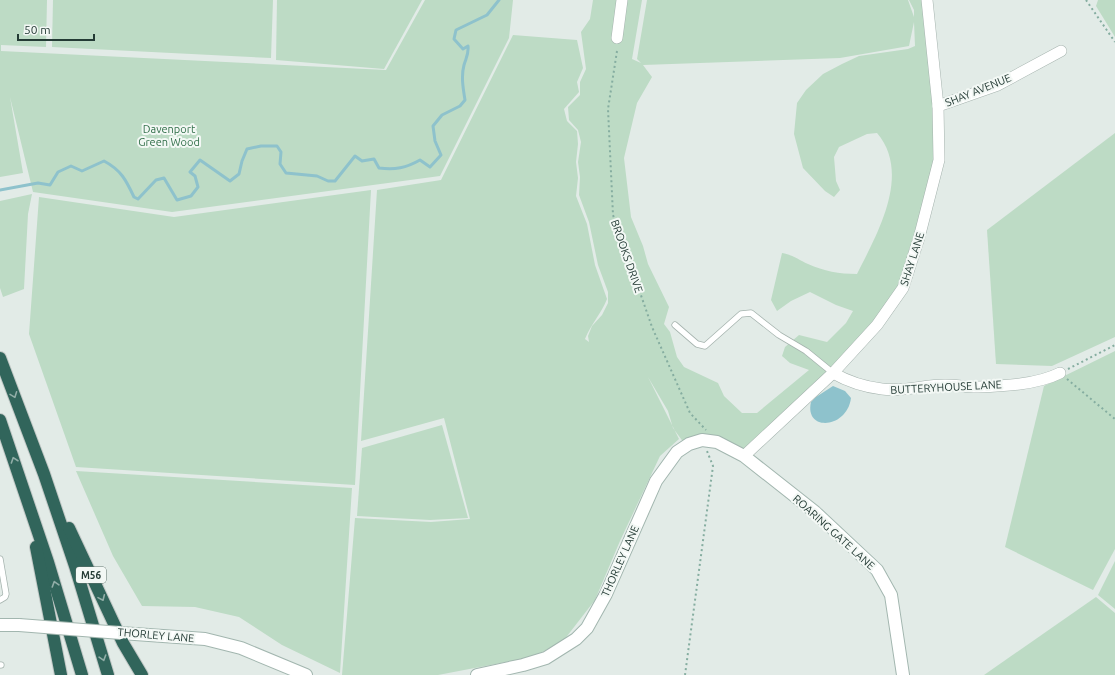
<svg xmlns="http://www.w3.org/2000/svg" width="1115" height="675" font-family="Ubuntu,sans-serif">
	<style>
		.green { fill: #bddbc5; fill-rule: evenodd }
		.water { fill: #8ec2cc }
		.lines { fill: none; stroke-linecap: round; stroke-linejoin: round }
		.stream { stroke: #8ec2cc; stroke-width: 3 }
		.lane-casing { stroke: #a5b3ae; stroke-width: 7 }
		.street-casing { stroke: #a5b3ae; stroke-width: 12 }
		.secondary-casing { stroke: #a2b6af; stroke-width: 14 }
		.highway-casing { stroke: #c2c8c6; stroke-width: 14 }
		.path { stroke: #85ada0; stroke-width: 2; stroke-dasharray: 2 3; stroke-linecap: butt }
		.lane { stroke: #fff; stroke-width: 5.5 }
		.street { stroke: #fff; stroke-width: 11 }
		.secondary { stroke: #fff; stroke-width: 12 }
		.highway { stroke: #31655b; stroke-width: 12 }
		.secondary-bridge-casing { stroke: #a2b6af; stroke-width: 14; stroke-linecap: butt }
		.secondary-bridge { stroke: #fff; stroke-width: 12 }
		.oneway { stroke: #92aea8 }
		.labels { text-anchor: middle; dominant-baseline: central; stroke-width: 4; stroke-linejoin: round; paint-order: stroke }
		.shield { fill: #f3f8f5; stroke: #62746f; stroke-width: 1 }
		.shield-label { font-size: 10px; font-weight: bold; fill: #243b35 }
		.street-label { font-size: 11px; fill: #243b35; stroke: #f3f8f5 }
		.park-label { font-size: 11px; fill: #316f49; stroke: #f3f8f5 }
	</style>
	<rect width="100%" height="100%" fill="#e2ebe7"/>
	<!-- green -->
	<g class="green">
		<polygon points="0,0 47,0 46,47 1,45 1,51 386,70 425,0 513,0 509,38 440,176 172,212 33,192 10,97 23,173 0,177"/>
		<polygon points="53,0 273,0 271,58 52,47"/>
		<polygon points="277,0 422,0 384,69 276,60"/>
		<path d="M 593,0 L 642,0 L 632,59 L 641,63 L 637,59 L 647,0 L 908,0 L 914,17 L 914,10 L 909,0 L 927,0 L 939,160 L 903,288 L 877,325 L 744,456 L 731,449 L 684,443 L 673,428 L 668,411 L 648,377 L 679,439 L 660,456 L 620,541 L 595,600 L 564,640 L 533,657 L 438,675 L 342,675 L 355,518 L 431,522 L 470,519 L 444,418 L 361,441 L 377,190 L 441,180 L 513,35 L 577,40 L 583,68 L 577,82 L 579,92 L 564,109 L 567,121 L 577,131 L 578,144 L 576,162 L 578,178 L 576,196 L 587,224 L 595,265 L 607,299 C 601,314 591,324 585,339 L 589,342 L 588,336 L 592,326 L 602,315 L 608,303 L 608,292 L 598,265 L 589,222 L 579,195 L 580,177 L 578,162 L 581,142 L 578,130 L 569,120 L 568,107 L 580,95 L 580,82 L 586,69 L 581,32 L 590,19 ZM 914,22 L 915,46 L 908,49 L 859,56 L 842,64 L 823,74 L 806,90 L 797,103 L 794,134 L 803,168 L 825,191 L 834,197 L 840,190 L 836,181 L 834,157 L 839,147 L 867,134 L 877,133 C 912,174 877,234 857,274 C 839,274 824,271 808,264 C 799,260 793,255 782,253 L 771,300 L 777,311 L 791,301 L 810,292 L 836,305 L 853,311 L 846,323 L 827,342 L 799,335 L 785,347 L 782,356 L 790,363 L 809,370 L 757,413 L 742,413 L 724,396 L 718,383 L 684,367 L 677,357 L 670,332 L 664,324 L 669,307 L 648,264 L 643,246 L 631,217 L 624,158 L 637,103 L 652,77 L 643,65 L 840,58 L 909,46 Z"/>
		<polygon points="1098,0 1115,0 1115,37 1096,6"/>
		<polygon points="1115,133 1115,337 1052,366 996,364 987,230"/>
		<polygon points="371,190 355,485 76,467 29,334 39,197 174,217"/>
		<polygon points="32,194 28,214 24,289 3,297 0,288 0,201"/>
		<polygon points="1115,351 1115,549 1093,590 1005,547 1044,386"/>
		<polygon points="442,425 468,518 430,520 357,516 362,448"/>
		<polygon points="76,471 352,488 340,673 282,645 239,617 195,607 142,606 113,556"/>
		<polygon points="1115,561 1115,609 1098,595"/>
		<polygon points="1096,597 1115,613 1115,675 984,675"/>
	</g>
	<!-- water -->
	<path class="water" d="M 833,386 L 845,391 L 851,398 C 847,429 804,432 811,402 L 816,397 Z"/>
	<g class="lines">
		<!-- stream -->
		<path class="stream" d="M 0,190 L 38,183 L 50,185 L 58,172 L 71,166 L 82,171 L 104,161 C 121,170 126,180 134,197 L 138,199 L 156,180 L 164,178 L 177,200 L 191,196 L 198,187 L 195,176 L 190,172 L 200,160 L 230,181 L 239,174 L 242,161 L 247,149 L 261,146 L 277,146 L 281,152 L 280,164 L 286,173 L 317,176 L 328,181 L 335,181 L 355,156 L 362,161 L 374,159 L 379,168 C 395,170 406,168 420,160 L 430,167 L 441,155 L 435,141 L 433,126 L 442,115 L 460,106 L 465,100 C 463,88 461,76 464,65 C 466,58 469,54 468,46 L 463,49 L 454,39 L 456,30 L 487,15 L 499,0"/>
		<!-- lane casing -->
		<g class="lane-casing">
			<g id="lane">
				<polyline points="675,325 697,344 705,346 741,314 751,313 779,335 806,351 833,373"/>
				<polyline points="0,559 6,594 5,597 0,600"/>
				<polyline points="0,665 1,665"/>
			</g>
		</g>
		<!-- street casing -->
		<g class="street-casing">
			<g id="street">
				<polyline points="617,38 622,0"/>
				<polyline points="938,106 998,85 1061,51"/>
				<path d="M 833,373 C 847,381 865,387 882,389 C 903,392 924,385 945,385 C 956,385 966,387 976,387 C 1002,386 1036,385 1060,373"/>
				<polyline points="744,456 833,373 877,325 903,288 919,238 939,160 938,106 927,0"/>
			</g>
		</g>
		<!-- secondary casing -->
		<g class="secondary-casing">
			<g id="secondary">
				<polyline points="0,625 19,625"/>
				<polyline points="121,633 205,639 241,648 306,675"/>
				<polyline points="477,675 523,665 546,658 576,639 587,628 606,594 656,481 677,452 689,444 702,440 717,442 744,456 815,512 877,570 891,595 903,675"/>
			</g>
		</g>
		<!-- highway casing -->
		<g class="highway-casing">
			<g id="highway">
				<polyline points="0,358 44,474 75,566 108,675"/>
				<polyline points="0,420 48,562 82,675"/>
				<polyline points="69,528 123,643 142,675"/>
				<polyline points="36,547 61,675"/>
			</g>
		</g>
		<!-- path -->
		<g class="path">
			<polyline points="1086,0 1115,42"/>
			<polyline points="617,51 608,109 613,215 652,327 690,413 706,430"/>
			<polyline points="1068,369 1115,345"/>
			<polyline points="1067,379 1115,419"/>
			<polyline points="685,675 713,466 707,451"/>
		</g>
		<!-- lane -->
		<use href="#lane" class="lane"/>
		<!-- street -->
		<use href="#street" class="street"/>
		<!-- secondary -->
		<use href="#secondary" class="secondary"/>
		<!-- highway -->
		<use href="#highway" class="highway"/>
		<!-- secondary-bridge casing -->
		<g class="secondary-bridge-casing">
			<polyline id="secondary-bridge" points="19,625 121,633"/>
		</g>
		<!-- secondary-bridge -->
		<use href="#secondary-bridge" class="secondary-bridge"/>
	</g>
	<!-- one-way arrows -->
	<defs><path id="oneway-chevron" d="M-2-3.5L2.5 0L-2 3.5" fill="none" stroke-width="1.6" stroke-linecap="round" stroke-linejoin="round"/></defs>
	<g class="oneway">
		<use href="#oneway-chevron" transform="translate(14 395) rotate(69)"/>
		<use href="#oneway-chevron" transform="translate(14 460) rotate(-109)"/>
		<use href="#oneway-chevron" transform="translate(55 584) rotate(-107)"/>
		<use href="#oneway-chevron" transform="translate(102 598) rotate(66)"/>
		<use href="#oneway-chevron" transform="translate(103 658) rotate(73)"/>
	</g>
	<g class="labels">
		<!-- shield labels -->
		<rect class="shield" x="76" y="567" width="30" height="16" rx="3"/>
		<g class="shield-label">
			<text x="91" y="575">M56</text>
		</g>
		<!-- street labels -->
		<g class="street-label">
			<text transform="translate(978 90) rotate(-22)">SHAY AVENUE</text>
			<text transform="translate(627 256) rotate(71)">BROOKS DRIVE</text>
			<text transform="translate(912 259) rotate(-72)">SHAY LANE</text>
			<text transform="translate(946 387) rotate(-3)">BUTTERYHOUSE LANE</text>
			<text transform="translate(834 532) rotate(42)">ROARING GATE LANE</text>
			<text transform="translate(620 561) rotate(-66)">THORLEY LANE</text>
			<text transform="translate(156 635) rotate(5)">THORLEY LANE</text>
		</g>
		<!-- park labels -->
		<g class="park-label">
			<text x="169" y="129">Davenport<tspan x="169" dy="13">Green Wood</tspan></text>
		</g>
	</g>
	<!-- scale -->
	<path d="M18 34v6h76v-6" fill="none" stroke="#243b35" stroke-width="2"/>
	<text x="24" y="34" font-size="12" fill="#243b35" stroke="#f3f8f5" stroke-width="3" paint-order="stroke">50 m</text>
</svg>
